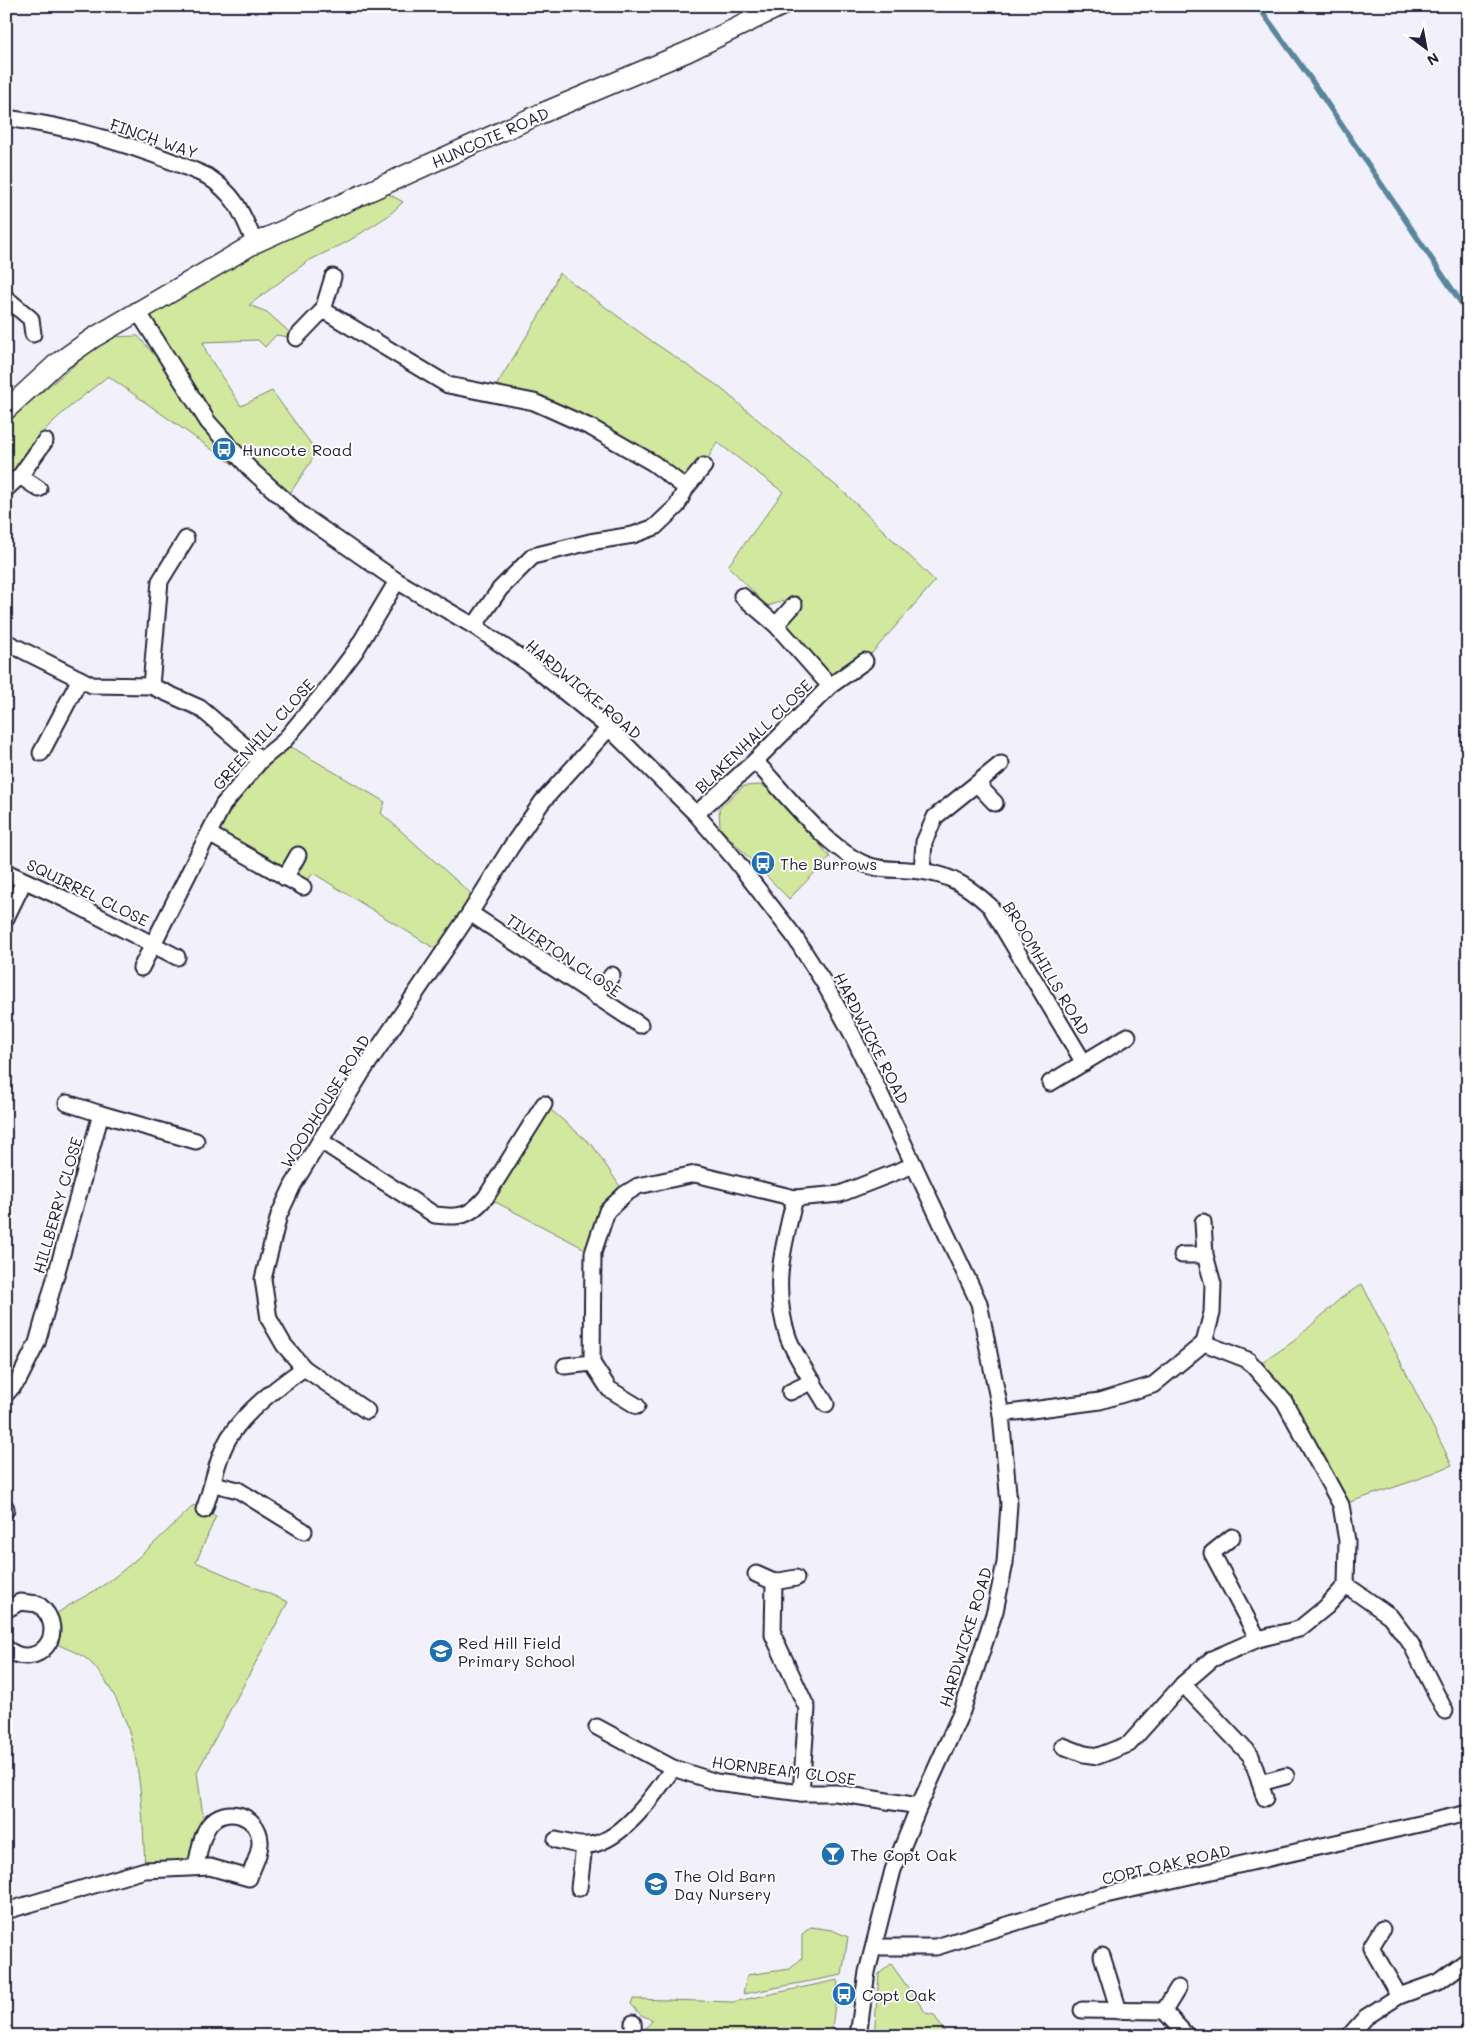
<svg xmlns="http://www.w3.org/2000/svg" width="1474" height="2042" font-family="Mali,sans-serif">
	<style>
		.green { fill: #d1e89e; stroke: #7a856c }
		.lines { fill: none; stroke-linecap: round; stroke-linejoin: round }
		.stream { stroke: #59869d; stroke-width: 5.5 }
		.minor-casing { stroke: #22223b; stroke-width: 19 }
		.tertiary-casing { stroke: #22223b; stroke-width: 22 }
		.minor { stroke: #fff; stroke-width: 15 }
		.tertiary { stroke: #fff; stroke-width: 19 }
		.labels { text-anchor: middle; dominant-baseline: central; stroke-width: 4; stroke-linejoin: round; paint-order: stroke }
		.street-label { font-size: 16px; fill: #22223b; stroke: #fff }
		.poi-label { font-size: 16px; fill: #22223b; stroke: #fff; text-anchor: start }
	</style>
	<rect width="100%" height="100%" fill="#f2f0fa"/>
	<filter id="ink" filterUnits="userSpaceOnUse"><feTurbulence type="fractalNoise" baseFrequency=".02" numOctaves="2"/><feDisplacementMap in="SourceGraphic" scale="10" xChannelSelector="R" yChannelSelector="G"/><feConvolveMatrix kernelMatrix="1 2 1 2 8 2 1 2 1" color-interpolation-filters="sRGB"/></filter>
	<g filter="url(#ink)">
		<!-- green -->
		<g class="green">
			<path d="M 378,188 L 403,202 L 388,216 L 347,242 L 308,261 L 249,305 L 267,312 L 296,338 L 276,335 L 265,347 L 258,340 L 203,342 L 207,354 L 241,406 L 272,391 L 317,452 L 285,501 L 108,376 C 85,395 60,413 40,435 C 28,449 20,466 6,478 L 6,422 L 108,337 L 138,336 L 175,379 L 137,310 Z"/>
			<polygon points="559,273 653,342 718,386 847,495 935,581 865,661 830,686 776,625 794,605 788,600 767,606 728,566 783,492 717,442 704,466 686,488 592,428 491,394 542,311"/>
			<polygon points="283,742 385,802 381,813 478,900 442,953 313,873 303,887 209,834"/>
			<polygon points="762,785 785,802 830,857 789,899 720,828 719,808 744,786"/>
			<polygon points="544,1104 593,1146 625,1194 607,1211 593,1253 486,1197"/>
			<polygon points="1362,1284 1452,1465 1416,1480 1341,1505 1256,1367 1294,1341 1341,1298"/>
			<path d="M 194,1505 L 216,1516 L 196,1562 L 288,1602 L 197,1772 L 205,1832 L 196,1866 L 145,1870 C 142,1801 142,1720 93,1665 C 81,1651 64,1650 51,1640 L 55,1615 C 72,1602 91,1594 108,1582 C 139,1559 166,1532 194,1505 Z"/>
			<polygon points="811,1927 832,1930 848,1937 842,1975 743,1994 747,1975 790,1969 802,1958 802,1934"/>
			<polygon points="891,1964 926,2013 934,2015 947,2036 874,2036 879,1974"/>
			<polygon points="838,1980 831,2036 642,2036 642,2032 653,2020 641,2015 631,2004 633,1999 733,2002"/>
		</g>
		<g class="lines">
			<!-- stream -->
			<polyline class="stream" points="1258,6 1310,78 1468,313"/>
			<!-- minor casing -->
			<g class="minor-casing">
				<g id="minor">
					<path d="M 6,118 C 75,127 144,148 207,176 C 237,196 241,212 255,243"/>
					<polyline points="333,277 323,310 448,385 534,402 592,428 653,463 686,488 677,506 655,527 633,535 590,542 533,556 500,589 474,626"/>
					<polyline points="6,298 31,319 33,334"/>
					<polyline points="137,310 208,422 250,469 302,515 397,581 474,626 531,665 609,728 696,814 733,857 794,936 824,983 851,1032 979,1303 1001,1414 1009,1504 1005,1563 995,1611 962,1711 919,1806 893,1870 867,1972 858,2036"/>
					<polyline points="296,338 323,310"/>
					<polyline points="20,476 39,489"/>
					<polyline points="686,488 704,466"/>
					<polyline points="6,489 20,476 45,441"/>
					<polyline points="776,625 794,605"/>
					<polyline points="6,642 92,685 151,686 200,708 261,760"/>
					<polyline points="151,686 160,581 186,539"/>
					<polyline points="830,686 865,661"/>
					<polyline points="41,753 80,679"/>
					<path d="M 755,761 C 784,792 834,858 874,867 C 885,870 898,869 909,870 C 944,872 964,882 990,906 L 1084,1063"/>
					<polyline points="977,784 995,803"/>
					<polyline points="696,814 755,761 830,686 776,625 742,596"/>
					<polyline points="209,834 303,887"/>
					<polyline points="922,871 924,842 935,817 1001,764"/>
					<polyline points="6,872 67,900 177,957"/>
					<polyline points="285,878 298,855"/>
					<polyline points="470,913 640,1025"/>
					<polyline points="6,918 24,881"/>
					<polyline points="141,968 223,805 261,760 283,742 326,690 356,650 397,581"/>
					<polyline points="596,997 612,975"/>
					<polyline points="1050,1083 1128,1036"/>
					<polyline points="67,1103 101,1114"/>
					<path d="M 321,1141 L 435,1215 C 460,1218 469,1217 486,1197 L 544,1104"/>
					<path d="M 795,1198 C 783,1248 771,1286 788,1337 C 795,1357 815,1385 826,1404"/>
					<polyline points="1182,1255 1205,1255"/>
					<polyline points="565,1366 592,1363"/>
					<polyline points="304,1368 367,1411"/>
					<polyline points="790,1392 813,1381"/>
					<polyline points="6,1394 19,1379 37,1343 101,1114 196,1141"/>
					<polyline points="637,1406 609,1389 592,1363 593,1253 607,1211 625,1194 638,1186 695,1174 795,1198 840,1194 914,1165"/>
					<polyline points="1001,1414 1100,1401 1153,1385 1204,1343 1212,1313 1213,1284 1205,1255 1203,1222"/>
					<polyline points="214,1484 238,1490 304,1531"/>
					<polyline points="6,1508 6,1510"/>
					<path d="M 204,1510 C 213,1487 217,1454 232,1433 C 250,1407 278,1387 304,1368 L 284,1345 L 269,1319 L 263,1279 L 279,1215 L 293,1185 L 361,1074 L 470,913 L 511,847 L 542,802 L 609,728"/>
					<polyline points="1232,1537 1212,1553 1258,1639"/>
					<polyline points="756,1574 774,1582 773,1635 807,1708 801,1793"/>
					<polyline points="774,1582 796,1578"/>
					<polyline points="1346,1585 1390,1616 1411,1644 1445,1711"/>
					<path d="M 6,1610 L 20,1602 L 38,1604 C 72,1631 37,1674 6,1648"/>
					<polyline points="1183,1684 1251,1756 1265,1798"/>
					<polyline points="597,1727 673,1768 716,1782 801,1793 836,1793 919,1806"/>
					<polyline points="1063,1746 1084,1754 1098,1756 1129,1744 1183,1684 1212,1659 1258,1639 1299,1629 1326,1607 1346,1585 1347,1541 1341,1505 1284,1401 1248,1360 1204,1343"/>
					<polyline points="1260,1783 1286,1776"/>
					<path d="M 556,1840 C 565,1842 574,1845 583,1845 C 618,1848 655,1794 673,1768"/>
					<polyline points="579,1888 584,1846"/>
					<path d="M 6,1911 L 145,1870 L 210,1867 L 249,1878 C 252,1868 261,1853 260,1841 C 259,1815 225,1804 209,1825 C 201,1836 199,1853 196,1866"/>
					<polyline points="1382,1929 1371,1947 1399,1996"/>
					<polyline points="874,1947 936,1947 1101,1896 1468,1813"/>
					<polyline points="1102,1956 1119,2011"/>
					<polyline points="1082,2010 1164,2011 1187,2036"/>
					<polyline points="1164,2011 1178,1988"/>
					<polyline points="633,2023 634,2036"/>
					<polyline points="1349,2036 1366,2017 1399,1996 1438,1982 1468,1960"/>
				</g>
			</g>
			<!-- tertiary casing -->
			<g class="tertiary-casing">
				<polyline id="tertiary" points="6,410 56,364 93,338 255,243 540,114 687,52 781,6"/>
			</g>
			<!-- minor -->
			<use href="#minor" class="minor"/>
			<!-- tertiary -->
			<use href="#tertiary" class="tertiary"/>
		</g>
	</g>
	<!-- icons -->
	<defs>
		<g id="bus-disc" transform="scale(1.25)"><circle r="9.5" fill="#1f6fb2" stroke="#fff"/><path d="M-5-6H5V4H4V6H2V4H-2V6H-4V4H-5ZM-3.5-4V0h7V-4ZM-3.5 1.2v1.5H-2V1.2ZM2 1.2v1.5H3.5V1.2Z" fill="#fff"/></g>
		<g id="school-disc" transform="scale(1.25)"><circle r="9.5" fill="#1f6fb2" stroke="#fff"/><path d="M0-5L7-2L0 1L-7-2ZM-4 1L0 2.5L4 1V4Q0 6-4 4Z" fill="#fff"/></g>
		<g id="bar-disc" transform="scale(1.25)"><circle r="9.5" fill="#1f6fb2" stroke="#fff"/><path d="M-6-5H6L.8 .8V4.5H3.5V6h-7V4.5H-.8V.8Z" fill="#fff"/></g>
	</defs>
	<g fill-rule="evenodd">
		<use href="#bus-disc" x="224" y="449"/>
		<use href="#bus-disc" x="763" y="863"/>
		<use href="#school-disc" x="441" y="1651"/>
		<use href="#bar-disc" x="833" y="1854"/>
		<use href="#school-disc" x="656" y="1884"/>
		<use href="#bus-disc" x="844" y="1994"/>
	</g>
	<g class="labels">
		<!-- street labels -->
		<g class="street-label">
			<text transform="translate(490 137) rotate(-24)">HUNCOTE ROAD</text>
			<text transform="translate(154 138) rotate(19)">FINCH WAY</text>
			<text transform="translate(584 689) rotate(40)">HARDWICKE ROAD</text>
			<text transform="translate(263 734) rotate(-48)">GREENHILL CLOSE</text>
			<text transform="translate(753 736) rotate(-44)">BLAKENHALL CLOSE</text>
			<text transform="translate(88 892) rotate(26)">SQUIRREL CLOSE</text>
			<text transform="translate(564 955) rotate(34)">TIVERTON CLOSE</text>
			<text transform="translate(1047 968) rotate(59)">BROOMHILLS ROAD</text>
			<text transform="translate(872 1038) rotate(63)">HARDWICKE ROAD</text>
			<text transform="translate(325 1101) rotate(-58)">WOODHOUSE ROAD</text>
			<text transform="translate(57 1205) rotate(-74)">HILLBERRY CLOSE</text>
			<text transform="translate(965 1637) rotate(-73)">HARDWICKE ROAD</text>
			<text transform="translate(784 1770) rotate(7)">HORNBEAM CLOSE</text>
			<text transform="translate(1166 1864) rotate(-13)">COPT OAK ROAD</text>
		</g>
		<!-- poi labels -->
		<g class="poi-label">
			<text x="242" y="449">Huncote Road</text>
			<text x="780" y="863">The Burrows</text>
			<text x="458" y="1642">Red Hill Field<tspan x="458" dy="18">Primary School</tspan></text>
			<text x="850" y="1854">The Copt Oak</text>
			<text x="674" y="1875">The Old Barn<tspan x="674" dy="18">Day Nursery</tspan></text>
			<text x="862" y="1994">Copt Oak</text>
		</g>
	</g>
	<!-- margin -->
	<rect width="1474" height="2042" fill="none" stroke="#fff" stroke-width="25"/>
	<rect x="12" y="12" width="1449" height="2017" fill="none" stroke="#22223b" stroke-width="2" filter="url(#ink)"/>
	<!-- north arrow -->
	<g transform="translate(1426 48) rotate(148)" stroke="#ffffff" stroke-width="4" paint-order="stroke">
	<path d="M0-4L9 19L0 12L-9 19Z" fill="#22223b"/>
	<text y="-8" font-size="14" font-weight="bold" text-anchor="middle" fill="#22223b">N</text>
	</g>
</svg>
